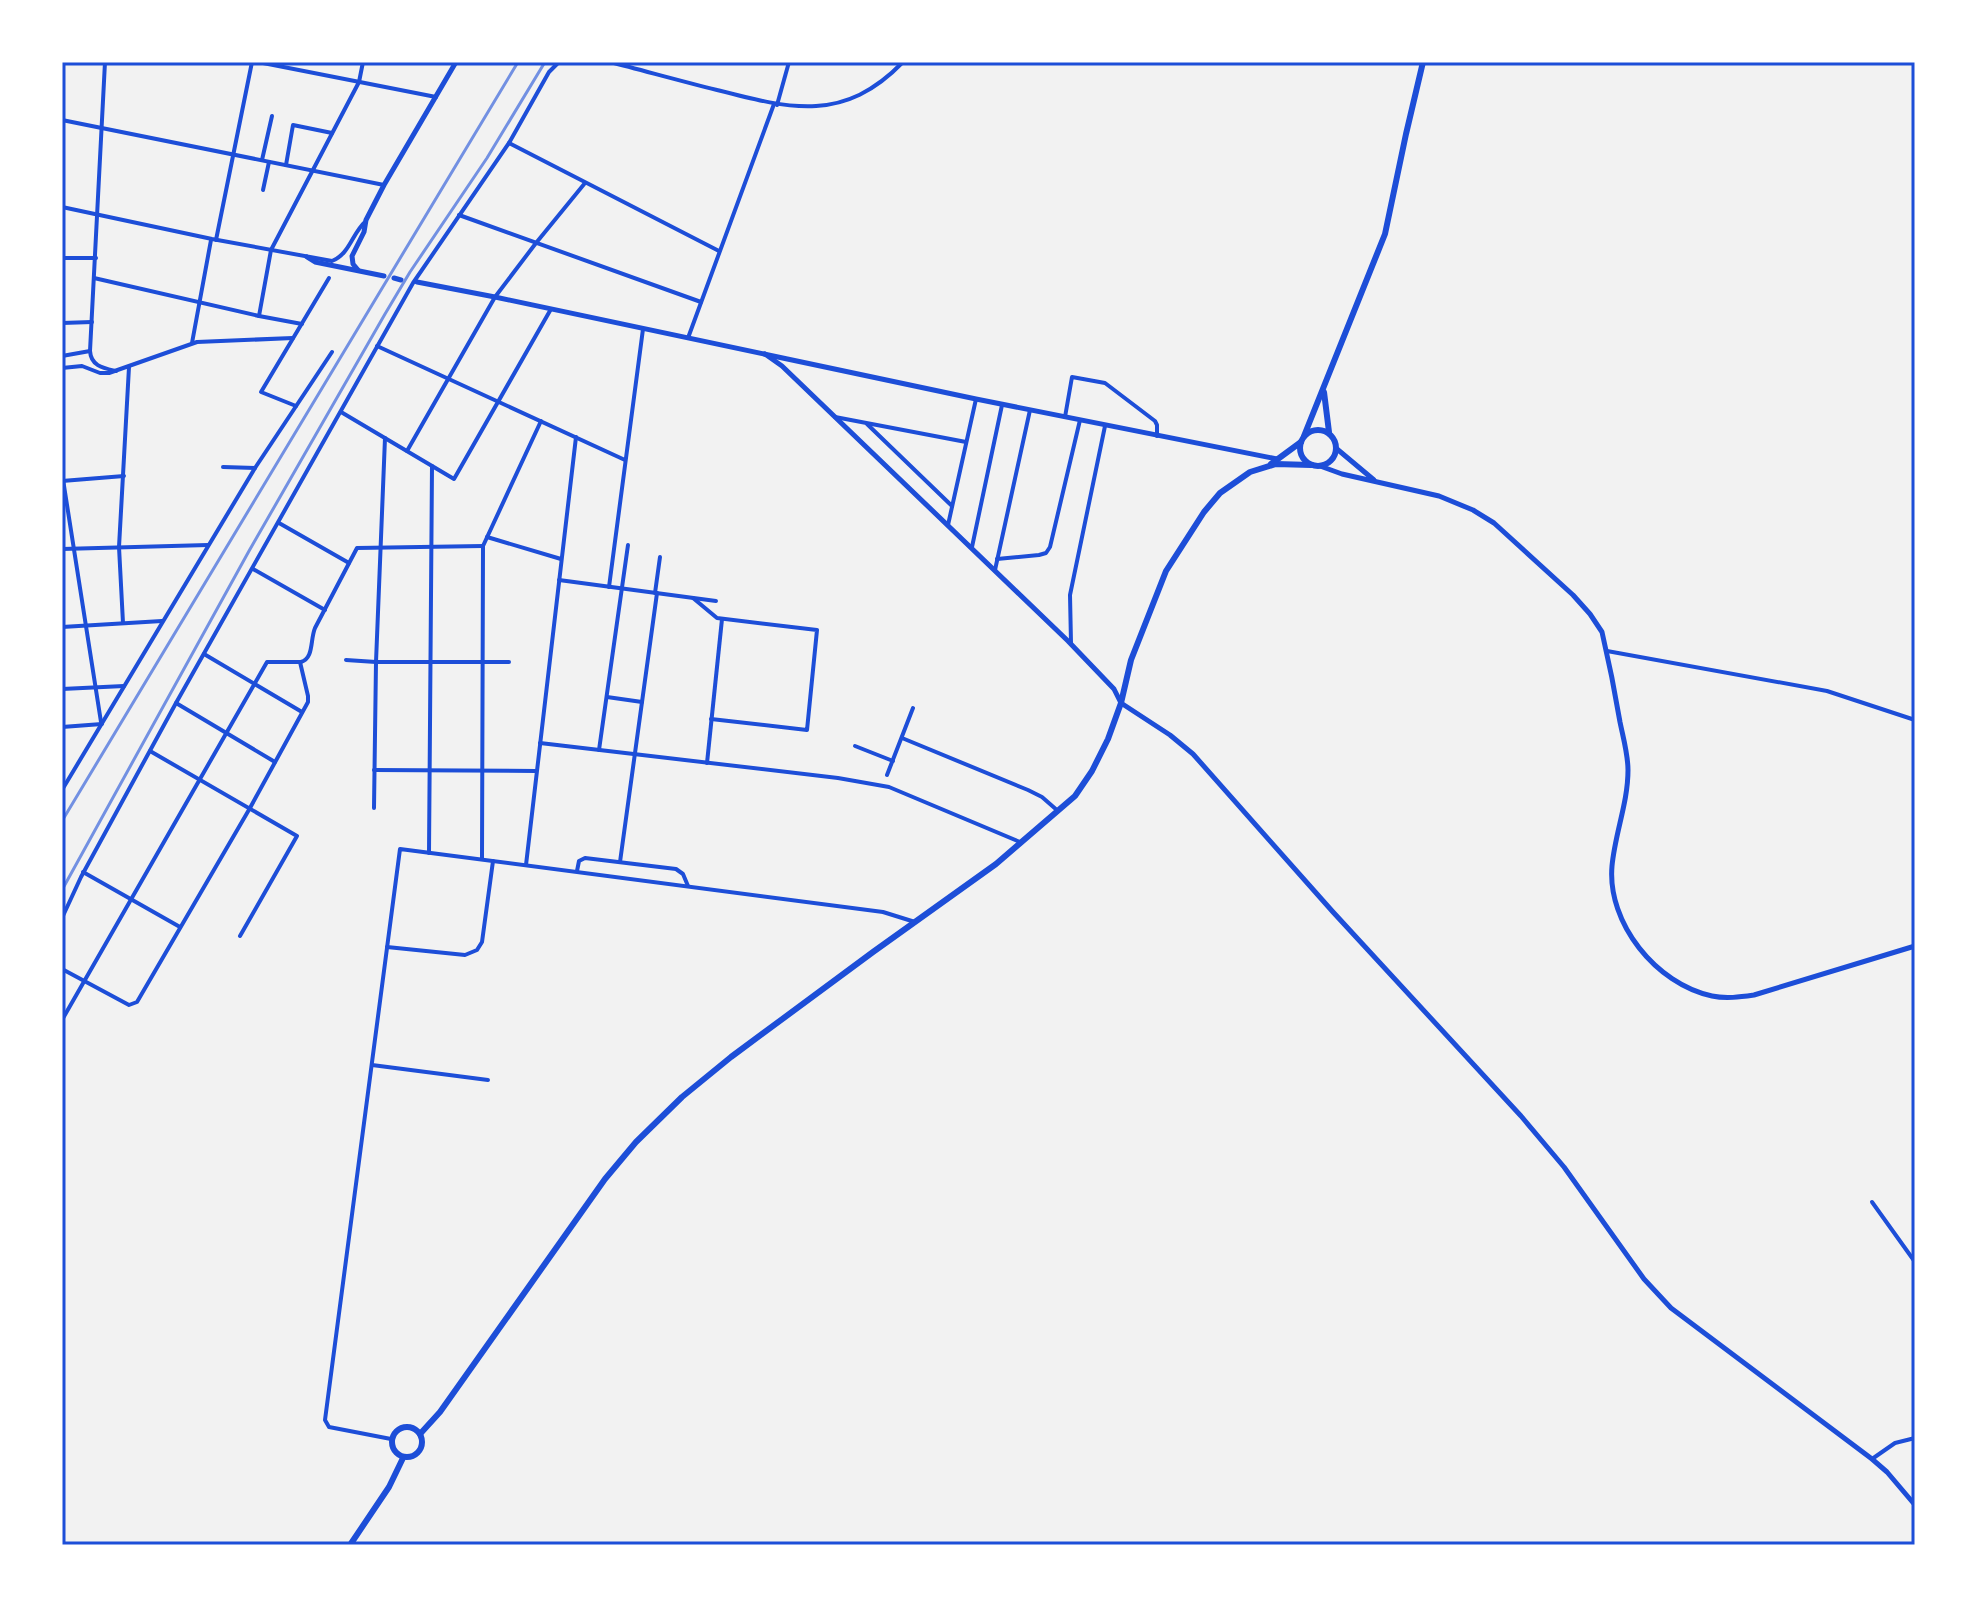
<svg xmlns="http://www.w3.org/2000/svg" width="1977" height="1607" font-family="'Source Sans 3',sans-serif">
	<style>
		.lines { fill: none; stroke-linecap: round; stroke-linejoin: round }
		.minor { stroke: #1d4ed8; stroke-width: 4 }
		.tertiary { stroke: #1d4ed8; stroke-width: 5 }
		.secondary { stroke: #1d4ed8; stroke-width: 6 }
		.rail { stroke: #7290e2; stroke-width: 3 }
		.neatline { fill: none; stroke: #1d4ed8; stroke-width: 3 }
	</style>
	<rect width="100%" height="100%" fill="#f2f2f2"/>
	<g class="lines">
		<!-- minor -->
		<g class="minor">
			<path d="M 105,62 L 90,351 C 91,366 103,368 116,371"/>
			<polyline points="258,62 436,97"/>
			<path d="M 610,62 C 645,71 681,81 717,90 C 791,109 844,123 903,62"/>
			<polyline points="777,105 789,62"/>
			<polyline points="62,120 384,185"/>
			<polyline points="509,143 719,251"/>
			<polyline points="262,160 272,116"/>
			<polyline points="286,165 293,125 332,133"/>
			<polyline points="263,190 269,162"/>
			<path d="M 62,207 L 212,239 L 332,261 C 350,254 352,233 366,221"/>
			<polyline points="459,215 701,302"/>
			<polyline points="216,240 252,62"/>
			<polyline points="62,258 96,258"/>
			<polyline points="94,278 259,316 302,324"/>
			<polyline points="259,316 271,250 359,82 363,62"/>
			<polyline points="62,323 92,322"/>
			<polyline points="688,338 774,104"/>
			<polyline points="192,343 211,240"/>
			<polyline points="377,346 625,460"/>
			<polyline points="62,356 90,351"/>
			<polyline points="62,368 82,366 100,373 109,373 197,342 293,338"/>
			<polyline points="296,406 261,392 329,278"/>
			<polyline points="341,412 454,479 551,309"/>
			<polyline points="835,417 966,442"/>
			<polyline points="1065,417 1072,377 1105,383 1155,421 1157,425 1157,436"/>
			<polyline points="867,424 952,506"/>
			<polyline points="407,451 495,297 536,243 585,183"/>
			<polyline points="223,467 255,468"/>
			<polyline points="62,473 101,722"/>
			<polyline points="62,481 124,476"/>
			<polyline points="279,523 349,563"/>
			<polyline points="948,525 976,399"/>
			<polyline points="487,537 561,559"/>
			<polyline points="972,547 1002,405"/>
			<polyline points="62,549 208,545"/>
			<polyline points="997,559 1039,555 1046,553 1050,547 1080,420"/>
			<polyline points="253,569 325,610"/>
			<polyline points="995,570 1030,410"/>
			<polyline points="559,580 716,601"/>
			<polyline points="609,587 643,329"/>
			<polyline points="655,593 660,557"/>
			<polyline points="693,598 717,618 817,630 807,730 711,719"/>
			<polyline points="123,623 119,547 129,367"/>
			<polyline points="62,627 162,621"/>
			<polyline points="1071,643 1070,595 1105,426"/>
			<polyline points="1607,651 1827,691 1915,720"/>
			<polyline points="204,654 302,712"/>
			<polyline points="346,660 376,662 509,662"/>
			<path d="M 301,662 C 314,658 310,640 315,628 L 357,548 L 483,546"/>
			<polyline points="62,689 124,686"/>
			<polyline points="607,697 642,702"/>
			<polyline points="176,703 275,762"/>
			<polyline points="62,727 102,724"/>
			<polyline points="902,738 1028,790 1042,797 1058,811"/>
			<polyline points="540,743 838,778 889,787 1020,842"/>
			<polyline points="855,746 893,761"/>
			<polyline points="599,750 628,545"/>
			<polyline points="150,751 297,836 240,936"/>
			<polyline points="707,763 722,619"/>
			<polyline points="374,770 536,771"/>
			<polyline points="887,775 913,708"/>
			<polyline points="62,790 255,468 332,352"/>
			<polyline points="374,808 376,662 385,438"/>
			<polyline points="429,853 432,466"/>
			<polyline points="482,858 483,546 541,421"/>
			<polyline points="620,862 657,593"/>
			<polyline points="526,865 576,437"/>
			<polyline points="577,871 579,861 585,858 676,869 683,874 688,886"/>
			<polyline points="83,872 180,927"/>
			<polyline points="62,918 81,877 176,703 413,283 509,143 549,72 559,62"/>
			<polyline points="387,947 465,955 477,950 482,942 493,861"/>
			<polyline points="62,969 129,1005 137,1002 250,808 308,702 308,696 300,662"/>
			<polyline points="62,1020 267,662 300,662"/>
			<polyline points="372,1065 488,1080"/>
			<polyline points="1872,1202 1915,1262"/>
			<polyline points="391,1439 329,1427 325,1420 400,849 883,912 915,922"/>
			<polyline points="1872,1459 1895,1443 1915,1438"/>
		</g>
		<!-- tertiary -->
		<g class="tertiary">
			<polyline points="307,257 315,262 384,276"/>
			<polyline points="358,270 353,264 352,256 364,232 366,220 384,185 456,62"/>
			<polyline points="394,278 401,280"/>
			<polyline points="417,282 495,297 976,399 1277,459"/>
			<polyline points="765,354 782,366 1068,641 1114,689 1121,703 1170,735 1193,754 1333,912 1521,1116 1564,1167 1644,1279 1671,1308 1872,1459 1887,1472 1915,1505"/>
			<polyline points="1337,449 1374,480"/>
			<path d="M 1320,466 L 1342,474 L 1439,496 L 1473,510 L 1494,523 L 1573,595 L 1590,614 L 1602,632 C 1609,662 1615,692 1620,722 C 1623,737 1628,754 1628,770 C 1628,803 1615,833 1612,866 C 1607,923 1656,984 1712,996 C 1726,999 1740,997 1754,995 L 1915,946"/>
		</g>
		<!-- secondary -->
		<g class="secondary">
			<polyline points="1324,392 1329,432"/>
			<circle cx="1318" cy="448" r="18"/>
			<polyline points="1304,436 1385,234 1406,134 1423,62"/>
			<polyline points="1271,464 1301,442"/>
			<circle cx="407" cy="1442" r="15"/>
			<polyline points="420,1434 440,1412 605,1179 636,1142 682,1097 731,1057 873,952 996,864 1075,796 1092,771 1108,739 1121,703 1131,660 1166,571 1204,512 1220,493 1250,472 1276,464 1311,465"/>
			<polyline points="350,1545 389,1487 403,1458"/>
		</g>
		<!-- rail -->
		<g class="rail">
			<polyline points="62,821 518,62"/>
			<polyline points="62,890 249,551 385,314 410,272 487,158 545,62"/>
		</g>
	</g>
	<!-- border -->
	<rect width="1977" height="1607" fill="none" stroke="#ffffff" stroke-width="128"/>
	<rect x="64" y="64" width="1849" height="1479" class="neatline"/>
</svg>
